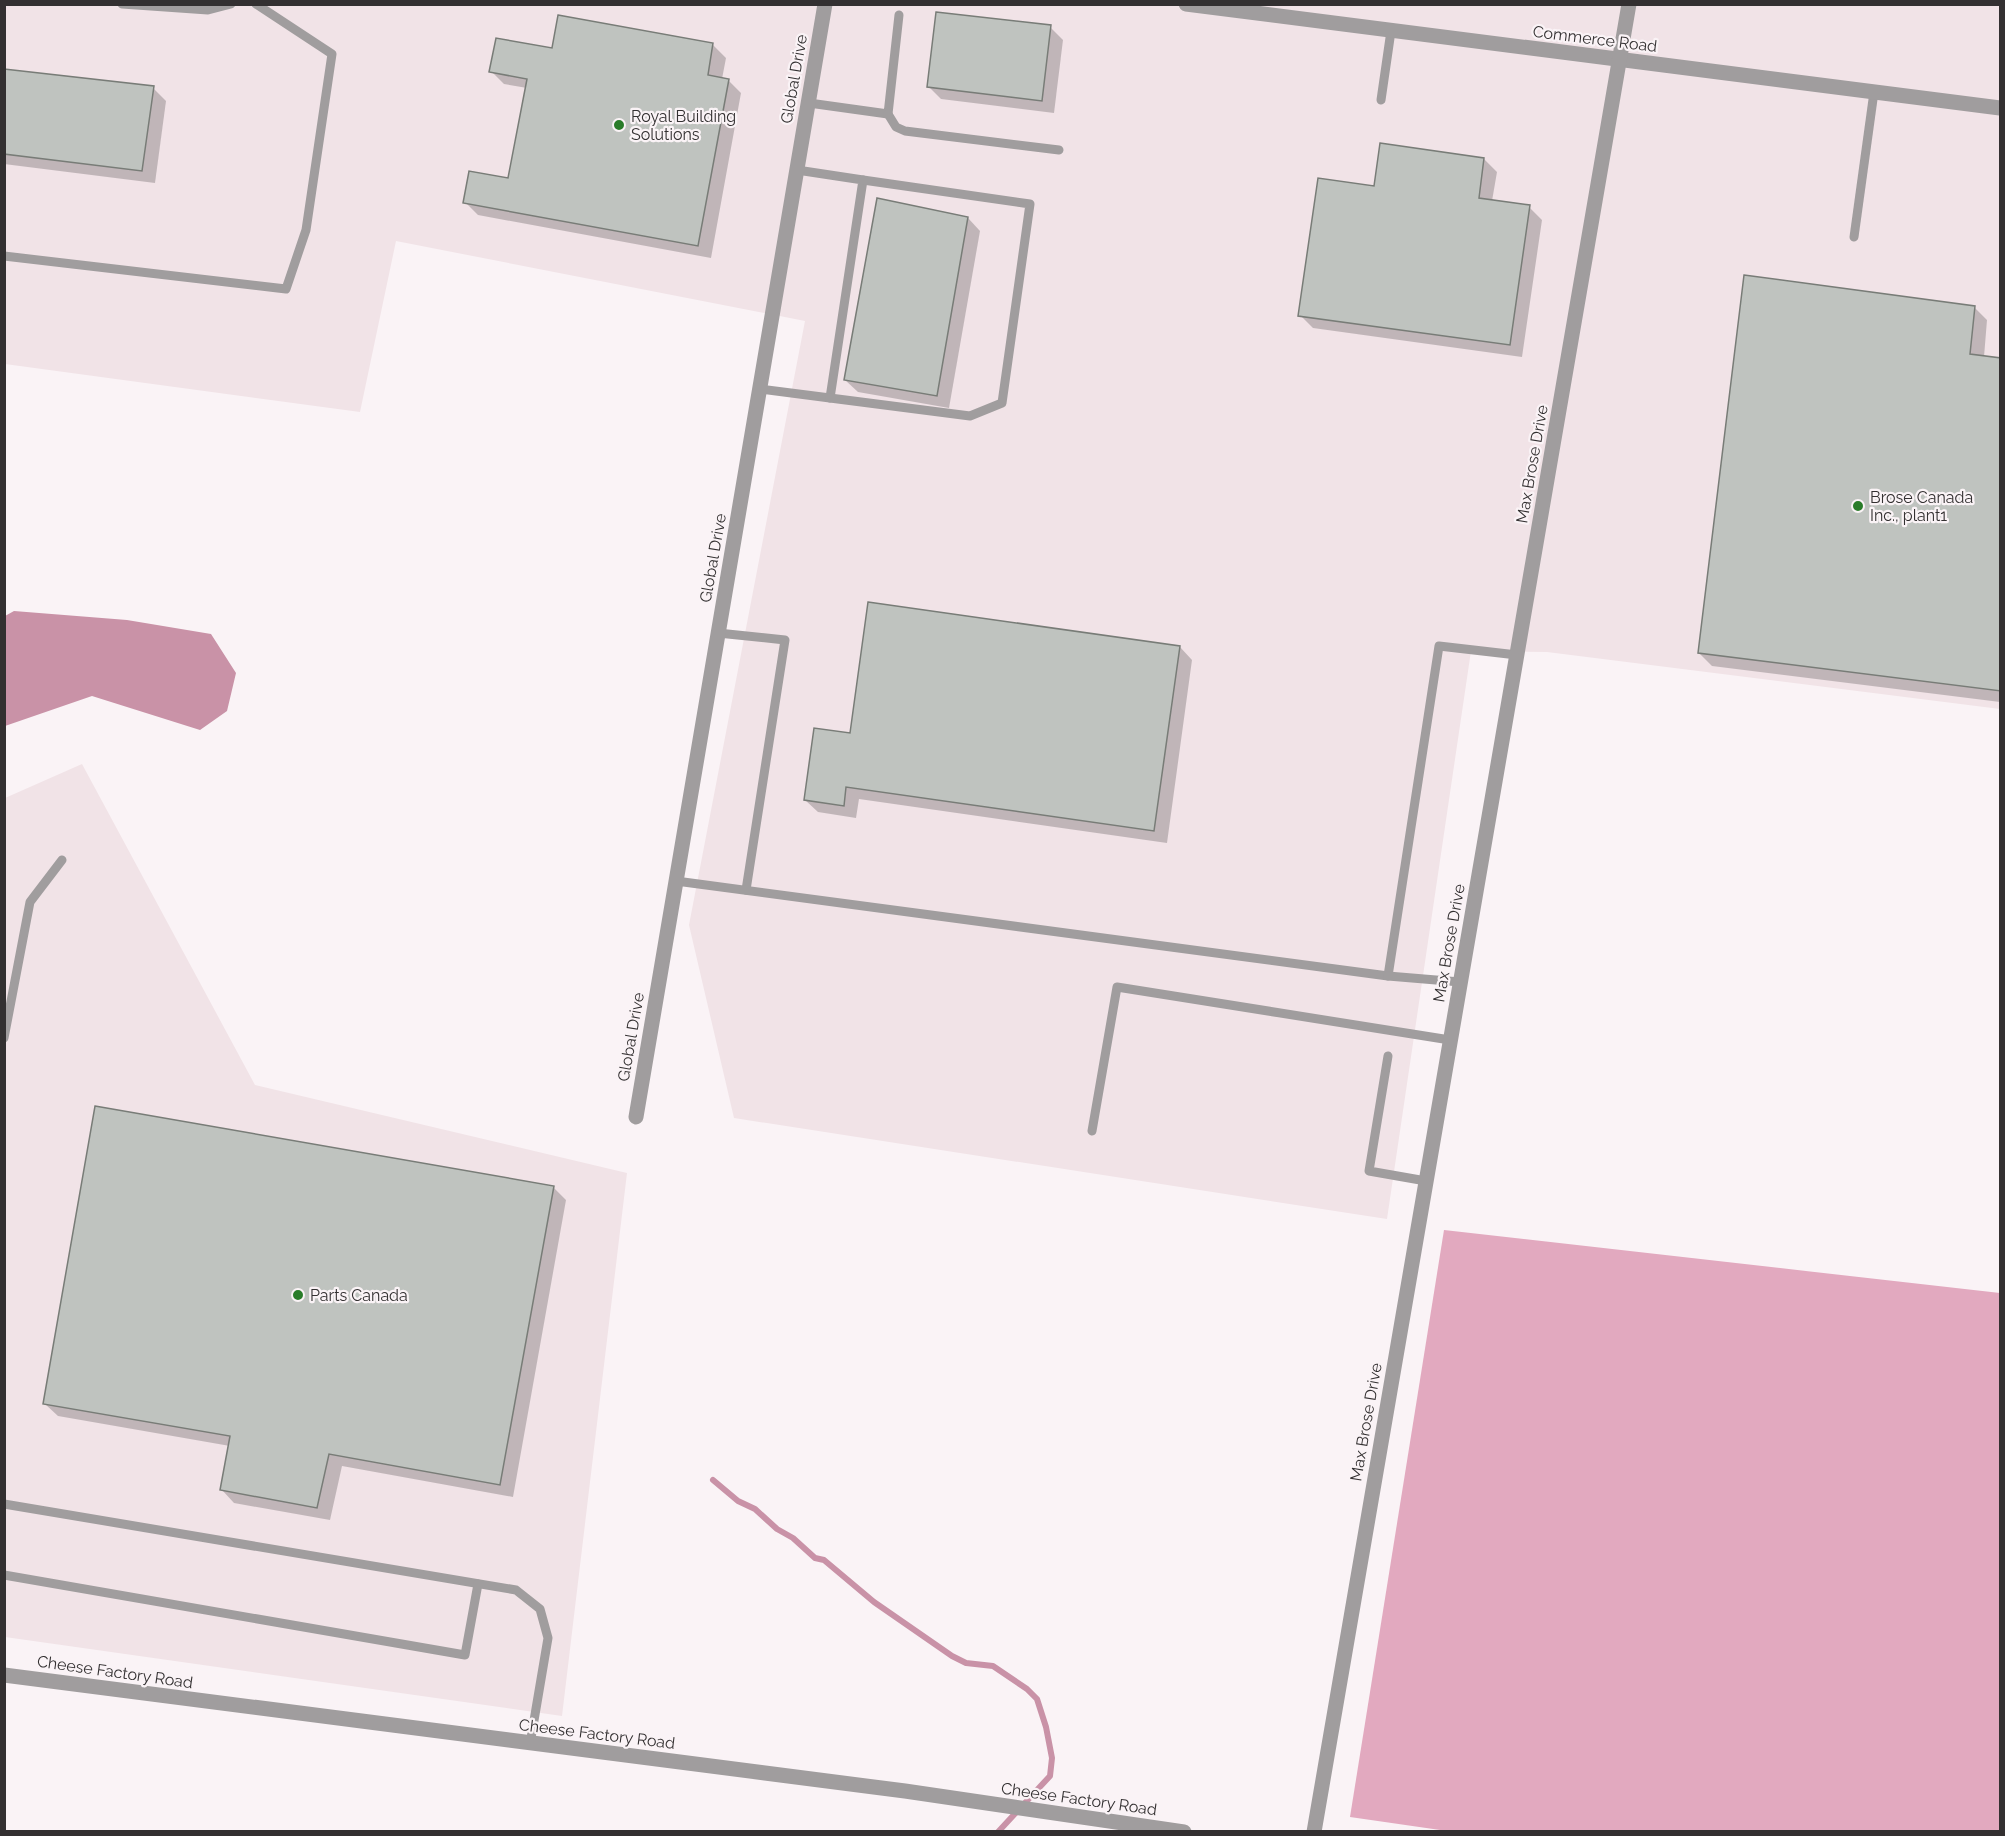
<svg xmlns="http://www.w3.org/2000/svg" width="2005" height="1836" font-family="Raleway,sans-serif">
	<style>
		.built { fill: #f1e3e7 }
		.forest { fill: #e2a9bf }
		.water { fill: #c992a7 }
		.shadow { fill: #0003 }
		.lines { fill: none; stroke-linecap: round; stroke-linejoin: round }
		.stream { stroke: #c992a7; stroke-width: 6 }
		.building { fill: #bfc3bf; stroke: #787c77; stroke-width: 1.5 }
		.service { stroke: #a09d9e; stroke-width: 9 }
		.minor { stroke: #a09d9e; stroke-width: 15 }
		.poi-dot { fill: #297c29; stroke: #faf3f6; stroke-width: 2 }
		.labels { text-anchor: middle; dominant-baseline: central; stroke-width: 4.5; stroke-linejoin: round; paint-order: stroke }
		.street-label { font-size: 16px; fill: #333031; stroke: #faf3f6 }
		.poi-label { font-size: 16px; fill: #333031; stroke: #faf3f6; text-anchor: start }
	</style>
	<rect width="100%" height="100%" fill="#faf3f6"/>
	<!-- built -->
	<g class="built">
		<polygon points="5,5 2000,5 2000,709 1547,652 1471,651 1387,1219 734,1118 689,925 805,321 396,241 360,412 5,364"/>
		<polygon points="82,764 255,1085 627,1173 562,1716 5,1637 5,798"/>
	</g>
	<!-- forest -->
	<polygon class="forest" points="1444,1230 2000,1293 2000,1831 1454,1832 1350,1817"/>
	<!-- water -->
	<polygon class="water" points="14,611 127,620 211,634 236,673 227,711 200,730 92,696 5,726 5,616"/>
	<!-- shadow -->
	<g class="shadow">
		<polygon points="1050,27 1063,40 1054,113 941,99 928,86"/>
		<polygon points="713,45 726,58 722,79 728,80 741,93 711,258 478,215 465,202 510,180 527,88 504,84 491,71 553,50"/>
		<polygon points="4,71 153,88 166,101 155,183 4,164"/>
		<polygon points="1484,159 1497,172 1492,201 1529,207 1542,220 1522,357 1313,328 1300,315 1376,187"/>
		<polygon points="968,218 980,231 949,408 858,392 845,380"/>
		<polygon points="1974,307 1987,320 1984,357 2000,359 2000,702 1712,666 1699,653"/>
		<polygon points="1180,647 1192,660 1167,843 859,799 856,818 818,812 805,800"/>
		<polygon points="553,1187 566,1200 513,1497 342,1466 330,1520 234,1503 222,1490 230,1446 58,1416 45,1404"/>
	</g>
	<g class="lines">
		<!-- stream -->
		<polyline class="stream" points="713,1480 738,1501 755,1509 777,1529 793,1538 815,1558 824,1560 874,1602 952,1656 966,1663 993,1666 1027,1689 1037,1699 1046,1727 1052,1758 1050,1776 998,1832"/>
	</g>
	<!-- building -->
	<g class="building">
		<polygon points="936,12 1051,25 1042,101 927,87"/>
		<polygon points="558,15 713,43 708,75 729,79 698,246 463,203 469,171 508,178 527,79 489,72 496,38 552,48"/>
		<polygon points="4,69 154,86 142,171 4,154"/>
		<polygon points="1380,143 1484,158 1479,198 1530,205 1510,345 1298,316 1318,178 1374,186"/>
		<polygon points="877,198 968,217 937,396 844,380"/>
		<polygon points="1744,275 1975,306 1970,354 2001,358 2001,691 1698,653"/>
		<polygon points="868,602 1180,646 1154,831 846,787 844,806 804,800 814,728 850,733"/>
		<polygon points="95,1106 554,1186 500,1485 329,1454 317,1508 220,1490 230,1436 43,1404"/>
	</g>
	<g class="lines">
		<!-- service -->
		<g class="service">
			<polyline points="122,4 208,10 231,4"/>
			<polyline points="1381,100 1391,31"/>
			<polyline points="809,103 888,114 899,15"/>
			<polyline points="888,114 896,127 905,131 1059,150"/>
			<polyline points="1854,237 1874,92"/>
			<polyline points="4,256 286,289 306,230 332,54 256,4"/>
			<polyline points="760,389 830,398 863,180 797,170"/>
			<polyline points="830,398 970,416 1002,403 1030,204 863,180"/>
			<polyline points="718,633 785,640 746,890"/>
			<polyline points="676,881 1388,976 1439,646 1517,655"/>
			<polyline points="1388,976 1460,982"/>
			<polyline points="4,1038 30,902 62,860"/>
			<polyline points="1388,1056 1369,1171 1426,1181"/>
			<polyline points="1092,1131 1117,987 1450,1040"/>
			<polyline points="4,1504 516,1590 540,1609 548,1638 530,1744"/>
			<polyline points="4,1575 465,1655 478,1584"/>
		</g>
		<!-- minor -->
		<g class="minor">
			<polyline points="1186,4 2000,108"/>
			<polyline points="636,1117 825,4"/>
			<polyline points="4,1675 905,1791 1184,1832"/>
			<polyline points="1314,1832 1629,4"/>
		</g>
	</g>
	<!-- markers -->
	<g class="poi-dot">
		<circle cx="619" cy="125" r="6"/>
		<circle cx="1858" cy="506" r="6"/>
		<circle cx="298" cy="1295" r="6"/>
	</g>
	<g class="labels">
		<!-- street labels -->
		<g class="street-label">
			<text transform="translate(1595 39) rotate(7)">Commerce Road</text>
			<text transform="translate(794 79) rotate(-80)">Global Drive</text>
			<text transform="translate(1532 464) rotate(-80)">Max Brose Drive</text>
			<text transform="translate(713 558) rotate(-80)">Global Drive</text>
			<text transform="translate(1449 943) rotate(-80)">Max Brose Drive</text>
			<text transform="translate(631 1037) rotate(-80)">Global Drive</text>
			<text transform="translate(1366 1422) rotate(-80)">Max Brose Drive</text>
			<text transform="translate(115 1672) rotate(8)">Cheese Factory Road</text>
			<text transform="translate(597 1734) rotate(7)">Cheese Factory Road</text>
			<text transform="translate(1079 1799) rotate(8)">Cheese Factory Road</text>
		</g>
		<!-- poi labels -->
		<g class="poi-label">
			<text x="631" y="116">Royal Building<tspan x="631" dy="18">Solutions</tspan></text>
			<text x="1870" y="497">Brose Canada<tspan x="1870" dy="18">Inc., plant1</tspan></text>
			<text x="310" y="1295">Parts Canada</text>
		</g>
	</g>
	<!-- border -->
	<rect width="2005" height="1836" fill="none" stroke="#333031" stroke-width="12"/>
</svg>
